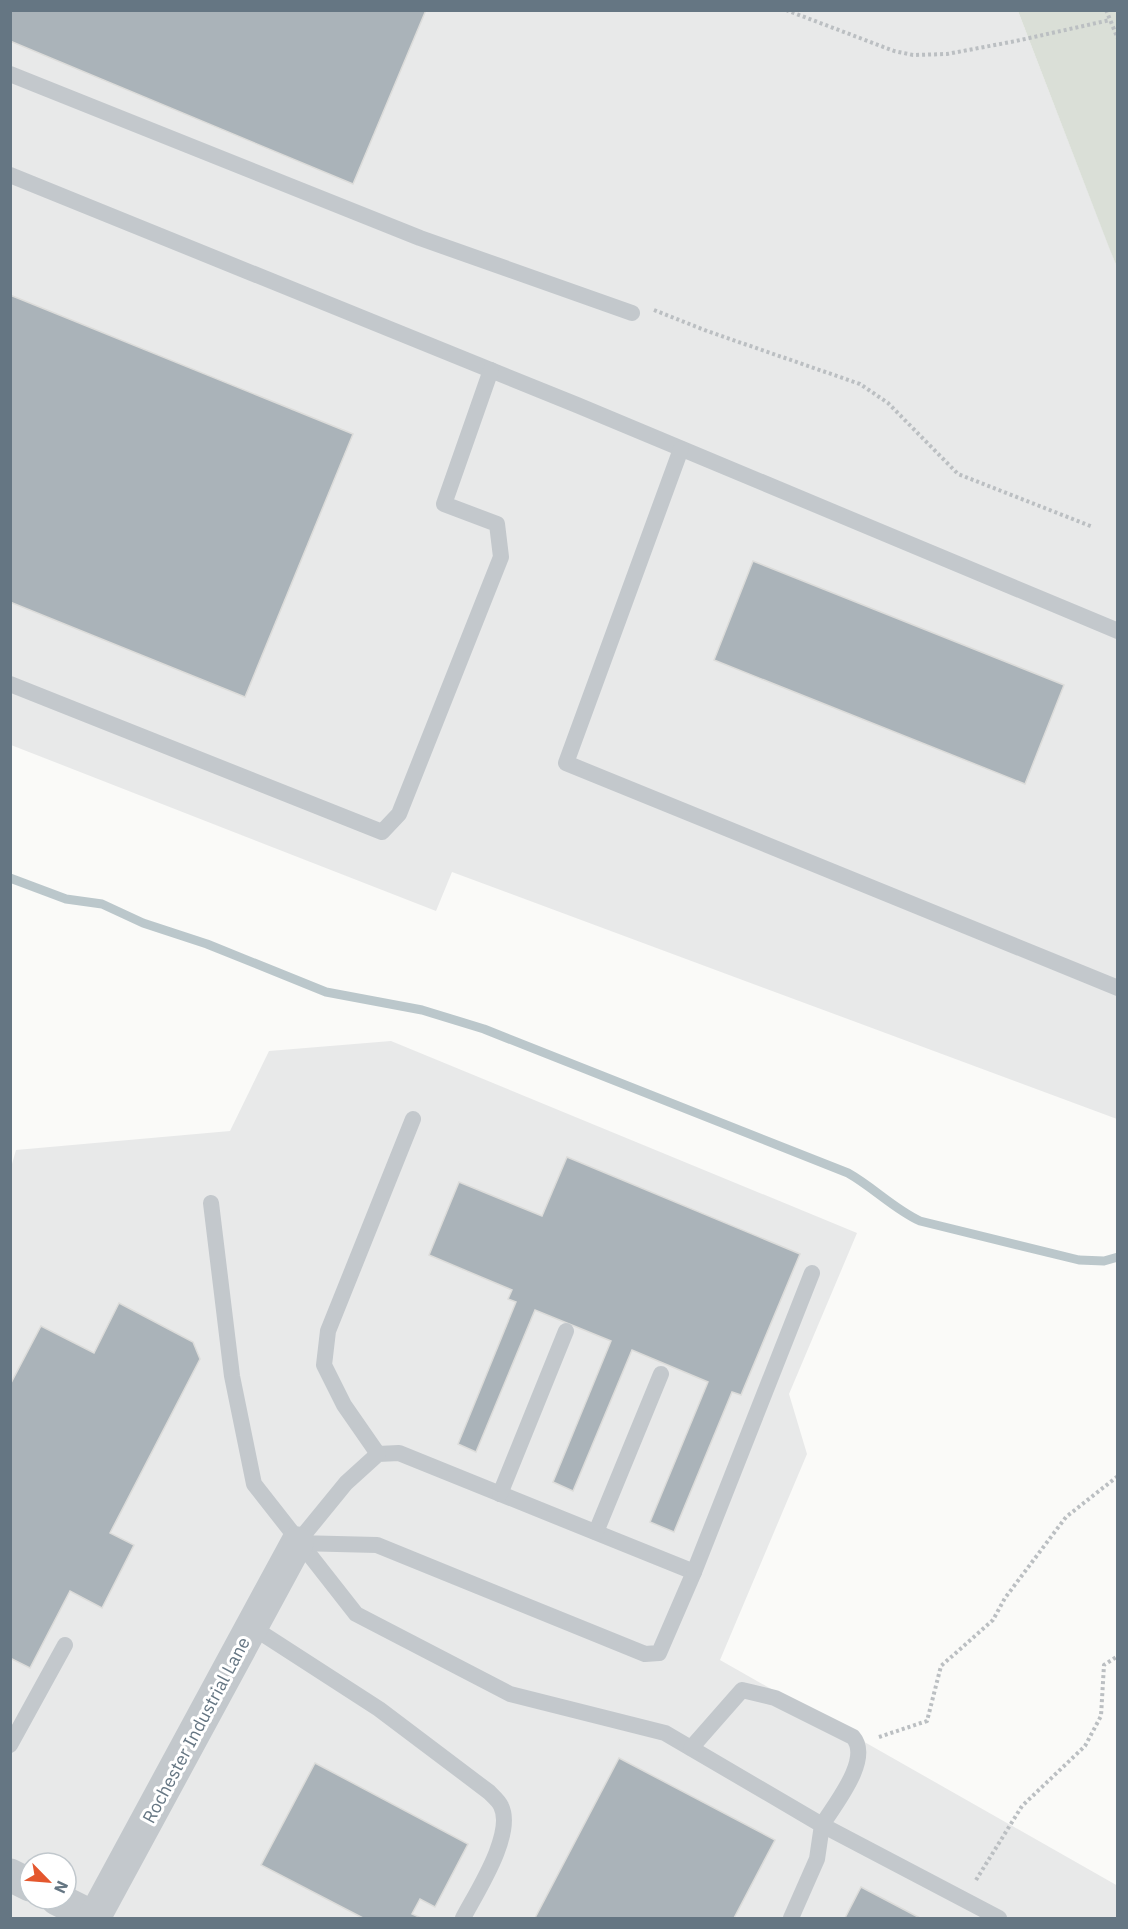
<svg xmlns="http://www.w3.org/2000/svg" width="1128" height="1929" font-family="'IBM Plex Sans',sans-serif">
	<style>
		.built { fill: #e8e9e9; fill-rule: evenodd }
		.green { fill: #dadfd7 }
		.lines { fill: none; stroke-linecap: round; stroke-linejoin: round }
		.stream { stroke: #bbc7cb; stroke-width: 9 }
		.building { fill: #aab3b9; stroke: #dcdcda; stroke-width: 1.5 }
		.path { stroke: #bbbfc2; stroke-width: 4; stroke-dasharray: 3 3; stroke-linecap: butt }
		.lane { stroke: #c3c8cc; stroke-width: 16 }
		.street { stroke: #c3c8cc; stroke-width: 33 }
		.labels { text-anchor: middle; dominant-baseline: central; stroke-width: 6; stroke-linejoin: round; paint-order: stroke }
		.street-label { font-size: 18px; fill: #657683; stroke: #fff }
	</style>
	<rect width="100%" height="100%" fill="#fafaf8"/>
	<!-- built -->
	<g class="built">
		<polygon points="10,11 1018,11 1117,267 1117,1119 452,872 436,911 11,745"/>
		<path d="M 391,1041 L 857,1233 L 789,1394 L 807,1454 L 720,1660 L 1118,1886 L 1117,1918 L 11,1918 L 10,1171 L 16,1150 L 230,1131 L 269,1051 ZM 30,1863 L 66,1863 L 66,1899 L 30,1899 Z"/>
	</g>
	<!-- green -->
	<polygon class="green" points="1018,11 1117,11 1117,267 1110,250"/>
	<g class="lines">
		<!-- stream -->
		<path class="stream" d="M 10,878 L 66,899 L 102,904 L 143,923 L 207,944 L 326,992 L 422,1010 L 484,1029 L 848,1173 C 873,1187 894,1209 920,1221 L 1079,1260 L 1104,1261 L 1118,1257"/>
	</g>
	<!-- building -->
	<g class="building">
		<polygon points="10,10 426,10 353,184 10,41"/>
		<polygon points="10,295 353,434 245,697 10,602"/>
		<polygon points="753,561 1064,685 1025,784 714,660"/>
		<polygon points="567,1157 800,1254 741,1395 732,1392 674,1532 650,1522 708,1382 632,1350 573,1491 553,1482 611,1341 535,1310 476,1452 458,1444 516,1302 508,1299 512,1290 429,1255 459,1182 542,1216"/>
		<polygon points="119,1303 193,1342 200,1359 110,1533 134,1545 102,1608 70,1591 30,1668 10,1658 10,1385 41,1326 94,1353"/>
		<polygon points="619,1758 775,1840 734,1918 535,1918"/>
		<polygon points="315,1763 468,1844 435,1907 420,1899 412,1914 421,1918 363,1918 261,1865"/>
		<polygon points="861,1887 920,1918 845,1918"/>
	</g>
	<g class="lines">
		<!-- path -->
		<g class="path">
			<polyline points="786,10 894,51 913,55 947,54 1016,41 1110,20"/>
			<polyline points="1106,10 1118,39"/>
			<polyline points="654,310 707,331 860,384 888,403 958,474 1093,527"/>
			<polyline points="879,1737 927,1721 941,1666 993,1620 1005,1598 1066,1517 1118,1476"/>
			<polyline points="976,1880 1022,1806 1085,1746 1101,1716 1104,1665 1118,1656"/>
		</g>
		<!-- lane -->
		<g class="lane">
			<polyline points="10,74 420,238 632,313"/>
			<polyline points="10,175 577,405 1118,631"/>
			<polyline points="681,449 566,763 1118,988"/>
			<polyline points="10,684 382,832 399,814 501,557 497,524 444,504 491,370"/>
			<polyline points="211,1203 232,1376 254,1484 356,1614 510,1694 665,1733 822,1825 817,1859 791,1918"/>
			<polygon points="399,1453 694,1572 659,1653 645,1654 377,1545 297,1543 346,1483 378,1454"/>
			<polyline points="378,1454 344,1405 324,1365 328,1331 413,1119"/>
			<polyline points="500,1494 566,1331"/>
			<polyline points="596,1532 661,1374"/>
			<polyline points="694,1572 812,1273"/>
			<path d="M 252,1627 L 379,1709 L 489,1792 C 493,1796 499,1801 501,1806 C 515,1834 476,1893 463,1918"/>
			<polyline points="10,1745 65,1645"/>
			<path d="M 691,1748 L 742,1690 L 775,1698 L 853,1737 C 872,1759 835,1804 822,1825 L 999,1918"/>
		</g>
		<!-- street -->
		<g class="street">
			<polyline points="10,1875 30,1885"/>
			<polyline points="57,1899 95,1918"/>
			<polyline points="94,1918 297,1543"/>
		</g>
	</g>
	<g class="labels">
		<!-- street labels -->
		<g class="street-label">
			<text transform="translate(196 1730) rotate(-62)">Rochester Industrial Lane</text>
		</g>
	</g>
	<!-- border -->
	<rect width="1128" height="1929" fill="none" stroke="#657683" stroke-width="24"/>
	<!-- north arrow -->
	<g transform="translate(48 1881) rotate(115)"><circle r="28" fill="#ffffff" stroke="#c1c8cd" stroke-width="1.5"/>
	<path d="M0-4.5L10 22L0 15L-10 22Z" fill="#e4572e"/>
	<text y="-9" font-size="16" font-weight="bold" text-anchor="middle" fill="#657683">N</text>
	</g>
</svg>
